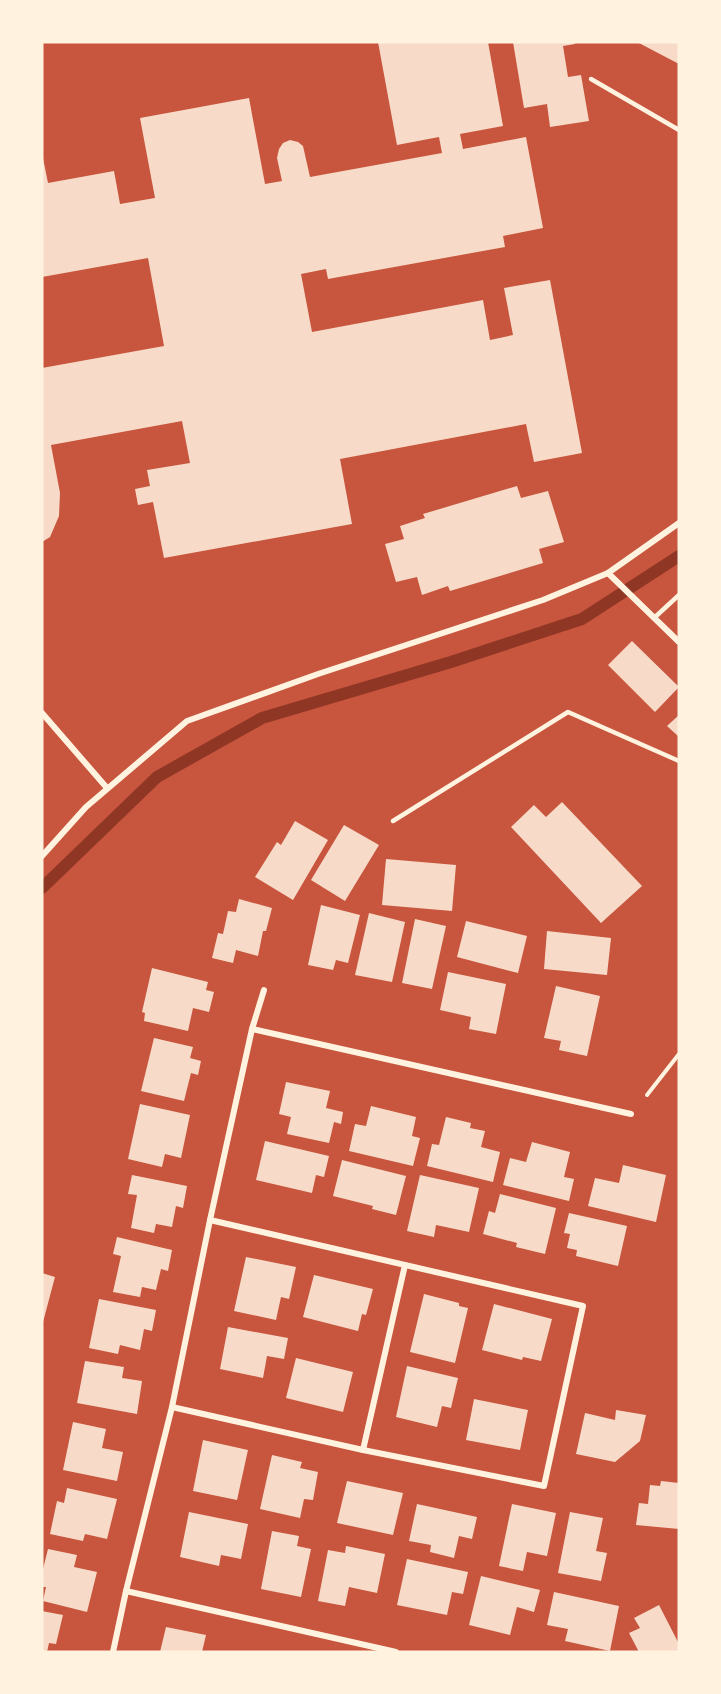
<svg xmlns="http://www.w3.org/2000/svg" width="721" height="1694" font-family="'Asap Condensed',sans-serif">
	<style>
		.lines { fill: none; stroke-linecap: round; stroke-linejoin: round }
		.stream { stroke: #8f3625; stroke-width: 12 }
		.building { fill: #f7dbc8 }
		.path { stroke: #fff3e0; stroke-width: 4 }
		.service { stroke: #fff3e0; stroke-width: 4.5 }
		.minor { stroke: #fff3e0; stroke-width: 6 }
	</style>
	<rect width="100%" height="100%" fill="#c8553d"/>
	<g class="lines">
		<!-- stream -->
		<polyline class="stream" points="42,888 157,777 262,718 451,662 582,619 679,556"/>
	</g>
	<!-- building -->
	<g class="building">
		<polygon points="378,42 488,42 503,126 460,134 463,149 526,137 543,228 503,236 505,247 328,279 326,269 301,274 312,332 483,300 490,340 513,335 504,288 550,280 582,453 534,462 526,424 340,459 352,524 164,558 153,502 138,505 135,489 150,486 147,470 190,463 182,421 51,445 60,493 59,516 50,537 42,542 42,368 164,346 148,258 42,277 42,153 48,183 114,171 120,204 155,198 140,118 249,98 265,184 282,181 277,158 279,149 283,143 290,140 298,142 303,146 310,177 442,153 439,137 397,145"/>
		<polygon points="513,42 575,42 575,44 563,46 568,77 581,75 589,121 550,127 547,104 524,108"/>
		<polygon points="637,42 679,42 679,64"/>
		<polygon points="517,486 521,498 548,491 564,542 539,549 543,563 450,591 448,586 422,595 417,577 396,582 385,544 404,539 400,526 425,518 423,514"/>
		<polygon points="632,641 679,687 655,712 608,665"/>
		<polygon points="679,715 679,737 667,726"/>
		<polygon points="562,802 642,886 601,923 511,827 534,805 546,817"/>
		<polygon points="295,821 328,840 293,900 255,877 277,842 281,845"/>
		<polygon points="344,825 379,845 345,901 311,880"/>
		<polygon points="386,859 456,865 452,911 382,905"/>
		<polygon points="239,899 272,908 266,931 263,931 258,956 236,950 233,963 212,958 218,933 223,934 228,911 236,912"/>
		<polygon points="321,905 360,915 348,963 336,960 333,970 308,965"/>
		<polygon points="369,913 405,922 392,982 355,975"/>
		<polygon points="415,919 446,926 432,989 402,983"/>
		<polygon points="466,921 527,936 518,973 457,957"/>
		<polygon points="547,931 611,938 607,975 544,969"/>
		<polygon points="152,968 208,982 206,990 214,992 209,1012 193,1008 188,1031 144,1021 145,1013 142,1012"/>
		<polygon points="448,972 506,984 496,1034 469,1029 471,1017 440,1010"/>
		<polygon points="556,986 600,996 587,1056 559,1050 561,1041 544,1038"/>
		<polygon points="154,1038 193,1047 190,1058 201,1061 198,1075 191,1073 184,1101 141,1091"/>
		<polygon points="286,1082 330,1091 326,1108 343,1112 341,1124 334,1122 329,1143 287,1134 291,1117 279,1114"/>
		<polygon points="140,1104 190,1115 181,1158 165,1154 162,1167 128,1159"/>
		<polygon points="371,1106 416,1117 412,1136 420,1138 413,1166 349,1151 355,1124 366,1126"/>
		<polygon points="446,1117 471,1123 470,1128 485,1131 481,1147 500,1152 493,1182 427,1166 432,1144 439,1145"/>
		<polygon points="265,1141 329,1156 324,1177 316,1175 312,1193 256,1180"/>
		<polygon points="532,1142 570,1152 564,1177 574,1179 569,1201 503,1185 510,1158 526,1162"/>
		<polygon points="342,1160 406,1176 396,1215 372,1209 373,1206 333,1196"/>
		<polygon points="623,1165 666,1175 656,1222 588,1206 595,1178 619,1183"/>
		<polygon points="132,1175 187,1186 183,1208 176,1206 172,1227 156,1224 154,1233 131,1228 137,1195 128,1194"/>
		<polygon points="420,1175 479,1188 469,1232 436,1225 434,1237 407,1231"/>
		<polygon points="500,1194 556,1208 545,1254 516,1247 517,1243 483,1234 489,1211 495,1213"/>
		<polygon points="569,1213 627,1226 618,1266 576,1256 577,1250 567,1248 570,1234 564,1233"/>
		<polygon points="117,1237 172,1250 168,1271 161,1269 156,1290 142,1287 140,1297 113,1292 121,1256 113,1254"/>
		<polygon points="246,1257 296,1267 289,1299 281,1297 276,1320 234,1311"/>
		<polygon points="42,1273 55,1277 43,1322 42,1322"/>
		<polygon points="314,1275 373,1289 366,1315 362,1314 358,1331 303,1317"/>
		<polygon points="424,1294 459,1303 459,1306 468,1308 455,1363 410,1352"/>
		<polygon points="99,1299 156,1310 152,1331 144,1329 140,1350 120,1345 118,1354 89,1348"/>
		<polygon points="494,1304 552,1319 541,1361 523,1357 522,1360 482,1350"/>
		<polygon points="228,1327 288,1338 284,1359 267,1356 263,1378 220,1369"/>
		<polygon points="296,1358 353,1372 343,1412 286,1398"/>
		<polygon points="85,1361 124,1367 122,1378 142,1381 137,1414 77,1403"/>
		<polygon points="407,1366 458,1378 451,1408 442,1406 437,1427 396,1417"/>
		<polygon points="474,1399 528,1410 520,1450 466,1440"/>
		<polygon points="616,1410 646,1415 640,1441 615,1462 576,1454 585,1413 615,1420"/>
		<polygon points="73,1422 106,1429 102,1448 123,1452 117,1481 63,1470"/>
		<polygon points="203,1440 248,1450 237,1500 193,1491"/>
		<polygon points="272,1455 302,1462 300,1468 318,1472 313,1500 304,1499 300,1518 260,1509"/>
		<polygon points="347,1481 403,1493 393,1535 337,1523"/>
		<polygon points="661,1481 679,1483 679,1529 636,1525 639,1503 648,1504 650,1485 660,1486"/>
		<polygon points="67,1488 117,1499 107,1539 85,1534 83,1541 50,1534 57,1501 64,1503"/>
		<polygon points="417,1504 477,1517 472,1539 459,1536 454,1558 430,1552 431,1545 409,1541"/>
		<polygon points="512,1504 556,1513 547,1556 527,1552 523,1571 499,1566"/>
		<polygon points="189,1512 248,1524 241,1559 221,1555 219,1566 180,1557"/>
		<polygon points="570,1512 603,1518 596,1551 607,1553 601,1581 558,1573"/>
		<polygon points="272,1531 299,1536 297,1546 311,1549 301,1597 261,1589"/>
		<polygon points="346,1546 385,1554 377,1593 349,1587 345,1606 318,1601 328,1550 345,1553"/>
		<polygon points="48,1549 77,1555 74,1567 97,1572 87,1612 43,1601 46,1587 42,1587 42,1573"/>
		<polygon points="407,1559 468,1572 463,1594 452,1592 447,1615 397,1605"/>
		<polygon points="481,1576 540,1590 534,1612 517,1607 510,1635 469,1625"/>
		<polygon points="554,1592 619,1606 610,1651 565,1641 568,1629 547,1625"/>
		<polygon points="659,1605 679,1644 679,1652 639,1652 629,1633 640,1628 634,1618"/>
		<polygon points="42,1611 63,1615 56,1644 49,1643 47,1652 42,1652"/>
		<polygon points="166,1627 206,1635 202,1652 160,1652"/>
	</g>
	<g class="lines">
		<!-- path -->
		<polyline class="path" points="647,1095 679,1054"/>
		<!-- service -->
		<g class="service">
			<polyline points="591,79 679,130"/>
			<polyline points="654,618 679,595"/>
			<polyline points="393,821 568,712 679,761"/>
		</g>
		<!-- minor -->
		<g class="minor">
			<polyline points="608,573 679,642"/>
			<polyline points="42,713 107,788"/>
			<polyline points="42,856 86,807 187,721 318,674 543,600 608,573 679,523"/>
			<polyline points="252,1029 264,990"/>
			<polyline points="172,1407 363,1450 544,1486 583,1306 210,1220"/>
			<polyline points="363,1450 405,1265"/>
			<polyline points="126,1591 396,1652"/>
			<polyline points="113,1652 126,1591 172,1407 210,1220 252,1029 631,1114"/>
		</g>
	</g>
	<!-- border -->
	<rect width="721" height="1694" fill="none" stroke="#fff3e0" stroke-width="87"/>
</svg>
